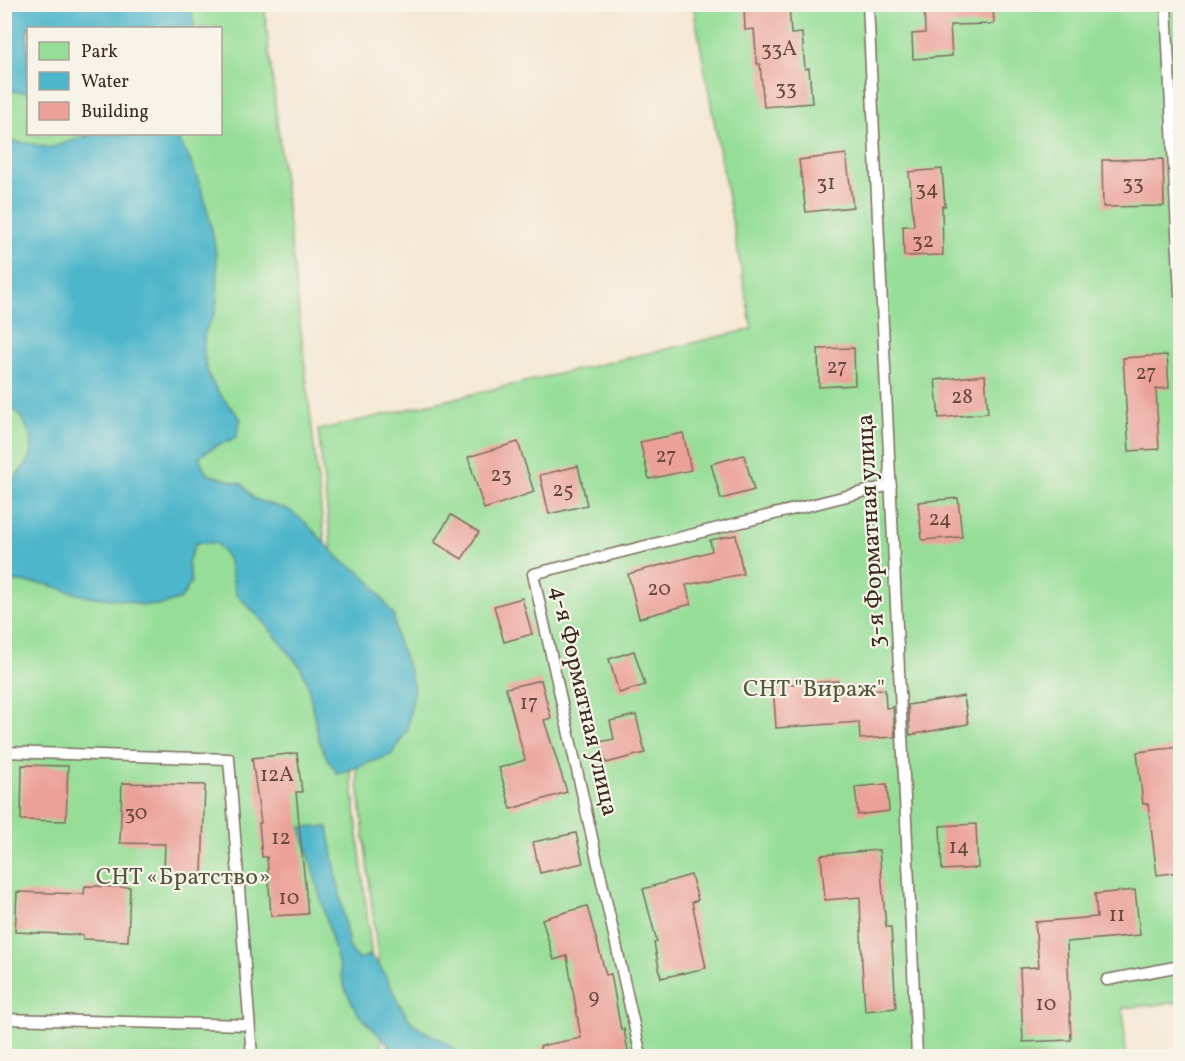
<svg xmlns="http://www.w3.org/2000/svg" width="1185" height="1061" font-family="Vollkorn,serif">
	<style>
		.green { fill: #96de98; stroke: #68845b; stroke-width: 1.5; fill-rule: evenodd }
		.water { fill: #4db6cb; stroke: #447074; stroke-width: 1.5 }
		.building { fill: #eba098 }
		.lines { fill: none; stroke-linecap: round; stroke-linejoin: round }
		.service-casing { stroke: #7c6c5e; stroke-width: 13 }
		.service { stroke: #fff; stroke-width: 10 }
		.labels { text-anchor: middle; dominant-baseline: central; stroke-width: 4.5; stroke-linejoin: round; paint-order: stroke }
		.number-label { font-size: 21px; fill: #67483c }
		.street-label { font-size: 24px; fill: #3b2a1e; stroke: #f7f3e8 }
		.park-label { font-size: 24px; fill: #52573c; stroke: #f7f3e8 }
	</style>
	<rect width="100%" height="100%" fill="#f7f3e8"/>
	<filter id="ink" filterUnits="userSpaceOnUse"><feTurbulence type="fractalNoise" baseFrequency=".0167" numOctaves="2"/><feDisplacementMap in="SourceGraphic" scale="12" xChannelSelector="R" yChannelSelector="G"/><feConvolveMatrix kernelMatrix="1 2 1 2 8 2 1 2 1" color-interpolation-filters="sRGB"/></filter>
	<filter id="wash" filterUnits="userSpaceOnUse"><feTurbulence type="fractalNoise" baseFrequency=".008" numOctaves="4" result="noise"/><feDisplacementMap in="SourceGraphic" scale="24" xChannelSelector="R" yChannelSelector="G"/><feGaussianBlur stdDeviation="1.35" result="paint"/><feColorMatrix in="noise" values="0 0 0 0 0 0 0 0 0 0 0 0 0 0 0 0 0 1.4 0 .05"/><feComposite in="paint" operator="in"/></filter>
	<g filter="url(#wash)">
		<rect width="100%" height="100%" fill="#f5e8d4"/>
		<!-- green -->
		<g class="green">
			<path d="M 5,5 L 264,5 L 383,1056 L 5,1056 ZM 28,28 L 220,28 L 220,134 L 28,134 Z"/>
			<polygon points="693,5 1180,5 1180,1002 1123,1008 1126,1056 389,1056 318,430 752,329"/>
		</g>
		<!-- water -->
		<g class="water">
			<polygon points="4,5 191,5 194,28 28,28 28,92 5,91"/>
			<path d="M 92,134 L 174,134 C 202,169 221,250 217,295 C 217,301 216,308 215,313 C 212,320 206,326 205,334 C 203,345 204,360 207,370 C 212,388 229,405 241,419 L 236,438 L 216,446 L 199,457 L 207,474 L 242,484 L 254,499 L 289,510 L 304,521 L 343,562 L 359,571 L 372,584 L 394,616 L 396,636 L 410,672 L 414,691 L 407,731 L 391,755 L 338,774 L 327,758 L 319,741 L 308,685 L 301,668 L 264,622 L 236,594 L 228,558 L 216,543 L 196,543 L 188,562 L 191,582 L 181,599 L 162,605 L 142,605 L 123,600 L 84,596 L 46,584 L 5,581 L 5,493 C 8,482 20,473 27,463 C 41,441 22,414 5,402 L 5,140 L 32,144 L 50,148 Z"/>
			<path d="M 301,827 L 328,827 L 349,947 L 358,960 L 369,955 C 390,972 393,1002 412,1022 C 425,1036 450,1038 457,1056 L 400,1056 L 359,1015 L 346,991 Z"/>
		</g>
		<g id="blocks">
			<!-- building -->
			<g class="building">
				<polygon points="744,4 789,4 791,34 802,33 805,69 809,68 812,103 764,107 760,64 757,64 754,29 745,30"/>
				<polygon points="924,4 993,4 994,24 950,25 952,56 913,59 912,34 925,33"/>
				<polygon points="846,154 853,207 806,212 799,160"/>
				<polygon points="1163,159 1164,206 1103,207 1102,160"/>
				<polygon points="942,169 945,206 942,206 943,255 904,256 903,226 914,226 909,172"/>
				<polygon points="854,348 855,385 819,387 818,349"/>
				<polygon points="1167,355 1169,388 1156,389 1159,449 1129,451 1123,358"/>
				<polygon points="985,375 988,413 939,418 935,380"/>
				<polygon points="683,433 691,470 649,479 640,442"/>
				<polygon points="518,442 534,492 484,509 468,457"/>
				<polygon points="744,455 754,490 721,499 711,464"/>
				<polygon points="578,466 587,505 549,514 540,475"/>
				<polygon points="958,498 962,537 922,540 918,502"/>
				<polygon points="451,515 479,532 462,559 434,542"/>
				<polygon points="736,535 743,574 686,585 691,604 639,618 628,574 712,551 710,540"/>
				<polygon points="522,598 532,634 504,642 494,606"/>
				<polygon points="634,651 645,685 619,693 609,659"/>
				<polygon points="541,680 551,718 544,720 567,792 511,809 499,768 525,760 506,688"/>
				<polygon points="838,681 838,692 885,689 886,708 893,707 895,737 860,739 859,722 776,728 773,685"/>
				<polygon points="964,696 968,724 910,735 908,705"/>
				<polygon points="636,715 645,753 606,763 600,742 614,739 610,721"/>
				<polygon points="1180,747 1180,872 1157,875 1148,804 1143,804 1137,752"/>
				<polygon points="297,753 302,792 296,792 308,914 271,916 267,857 262,857 259,823 261,823 252,758"/>
				<polygon points="22,765 68,766 66,821 21,820"/>
				<polygon points="122,783 205,785 202,874 164,873 165,844 120,843"/>
				<polygon points="887,784 889,811 858,815 855,787"/>
				<polygon points="976,824 978,868 942,870 940,826"/>
				<polygon points="576,833 583,863 540,873 533,842"/>
				<polygon points="879,850 886,927 891,927 896,1008 865,1011 862,965 860,897 825,900 821,855"/>
				<polygon points="691,875 698,900 692,902 706,968 661,978 654,943 657,942 643,889"/>
				<polygon points="85,886 130,887 128,941 83,939 83,935 15,932 17,892 84,894"/>
				<polygon points="1135,890 1140,935 1067,942 1071,1040 1023,1042 1020,968 1039,967 1035,922 1097,917 1095,894"/>
				<polygon points="587,906 606,975 611,974 621,1030 624,1029 629,1056 541,1056 540,1046 581,1038 567,956 554,960 542,919"/>
			</g>
		</g>
	</g>
	<g filter="url(#ink)">
		<use href="#blocks" fill-opacity="0" stroke="#7c6c5e" stroke-width="1.5"/>
		<g class="lines">
			<!-- service casing -->
			<g class="service-casing">
				<g id="service">
					<polyline points="868,4 917,1056"/>
					<polyline points="1166,4 1180,294"/>
					<polyline points="4,752 229,759 252,1056"/>
					<polyline points="1107,980 1180,966"/>
					<polyline points="4,1019 248,1025"/>
					<polyline points="641,1056 533,574 891,485"/>
				</g>
			</g>
			<!-- service -->
			<use href="#service" class="service"/>
		</g>
	</g>
	<g class="labels">
		<!-- number labels -->
		<g class="number-label">
			<text x="779" y="49">33А</text>
			<text x="786" y="88">33</text>
			<text x="826" y="183">31</text>
			<text x="1133" y="183">33</text>
			<text x="927" y="189">34</text>
			<text x="923" y="241">32</text>
			<text x="837" y="367">27</text>
			<text x="1146" y="373">27</text>
			<text x="962" y="397">28</text>
			<text x="666" y="456">27</text>
			<text x="501" y="475">23</text>
			<text x="563" y="490">25</text>
			<text x="940" y="519">24</text>
			<text x="659" y="589">20</text>
			<text x="529" y="703">17</text>
			<text x="277" y="775">12А</text>
			<text x="136" y="813">30</text>
			<text x="281" y="838">12</text>
			<text x="959" y="847">14</text>
			<text x="289" y="898">10</text>
			<text x="1117" y="915">11</text>
			<text x="594" y="997">9</text>
			<text x="1046" y="1004">10</text>
		</g>
		<!-- street labels -->
		<g class="street-label">
			<text transform="translate(872 531) rotate(-93)">3-я Форматная улица</text>
			<text transform="translate(583 701) rotate(77)">4-я Форматная улица</text>
		</g>
		<!-- park labels -->
		<g class="park-label">
			<text x="814" y="690">СНТ "Вираж"</text>
			<text x="183" y="878">СНТ «Братство»</text>
		</g>
	</g>
	<!-- margin -->
	<rect width="1185" height="1061" fill="none" stroke="#f7f3e8" stroke-width="24"/>
	<!-- legend -->
	<rect x="27" y="27" width="195" height="108" fill="#f7f3e8" stroke="#aca397" stroke-width="1.5"/>
	<rect x="39" y="42" width="30" height="18" fill="#96de98" stroke="#aca397" stroke-width="1.5"/>
	<text x="81" y="57" font-size="18" fill="#3b2a1e">Park</text>
	<rect x="39" y="72" width="30" height="18" fill="#4db6cb" stroke="#aca397" stroke-width="1.5"/>
	<text x="81" y="87" font-size="18" fill="#3b2a1e">Water</text>
	<rect x="39" y="102" width="30" height="18" fill="#eba098" stroke="#aca397" stroke-width="1.5"/>
	<text x="81" y="117" font-size="18" fill="#3b2a1e">Building</text>
</svg>
